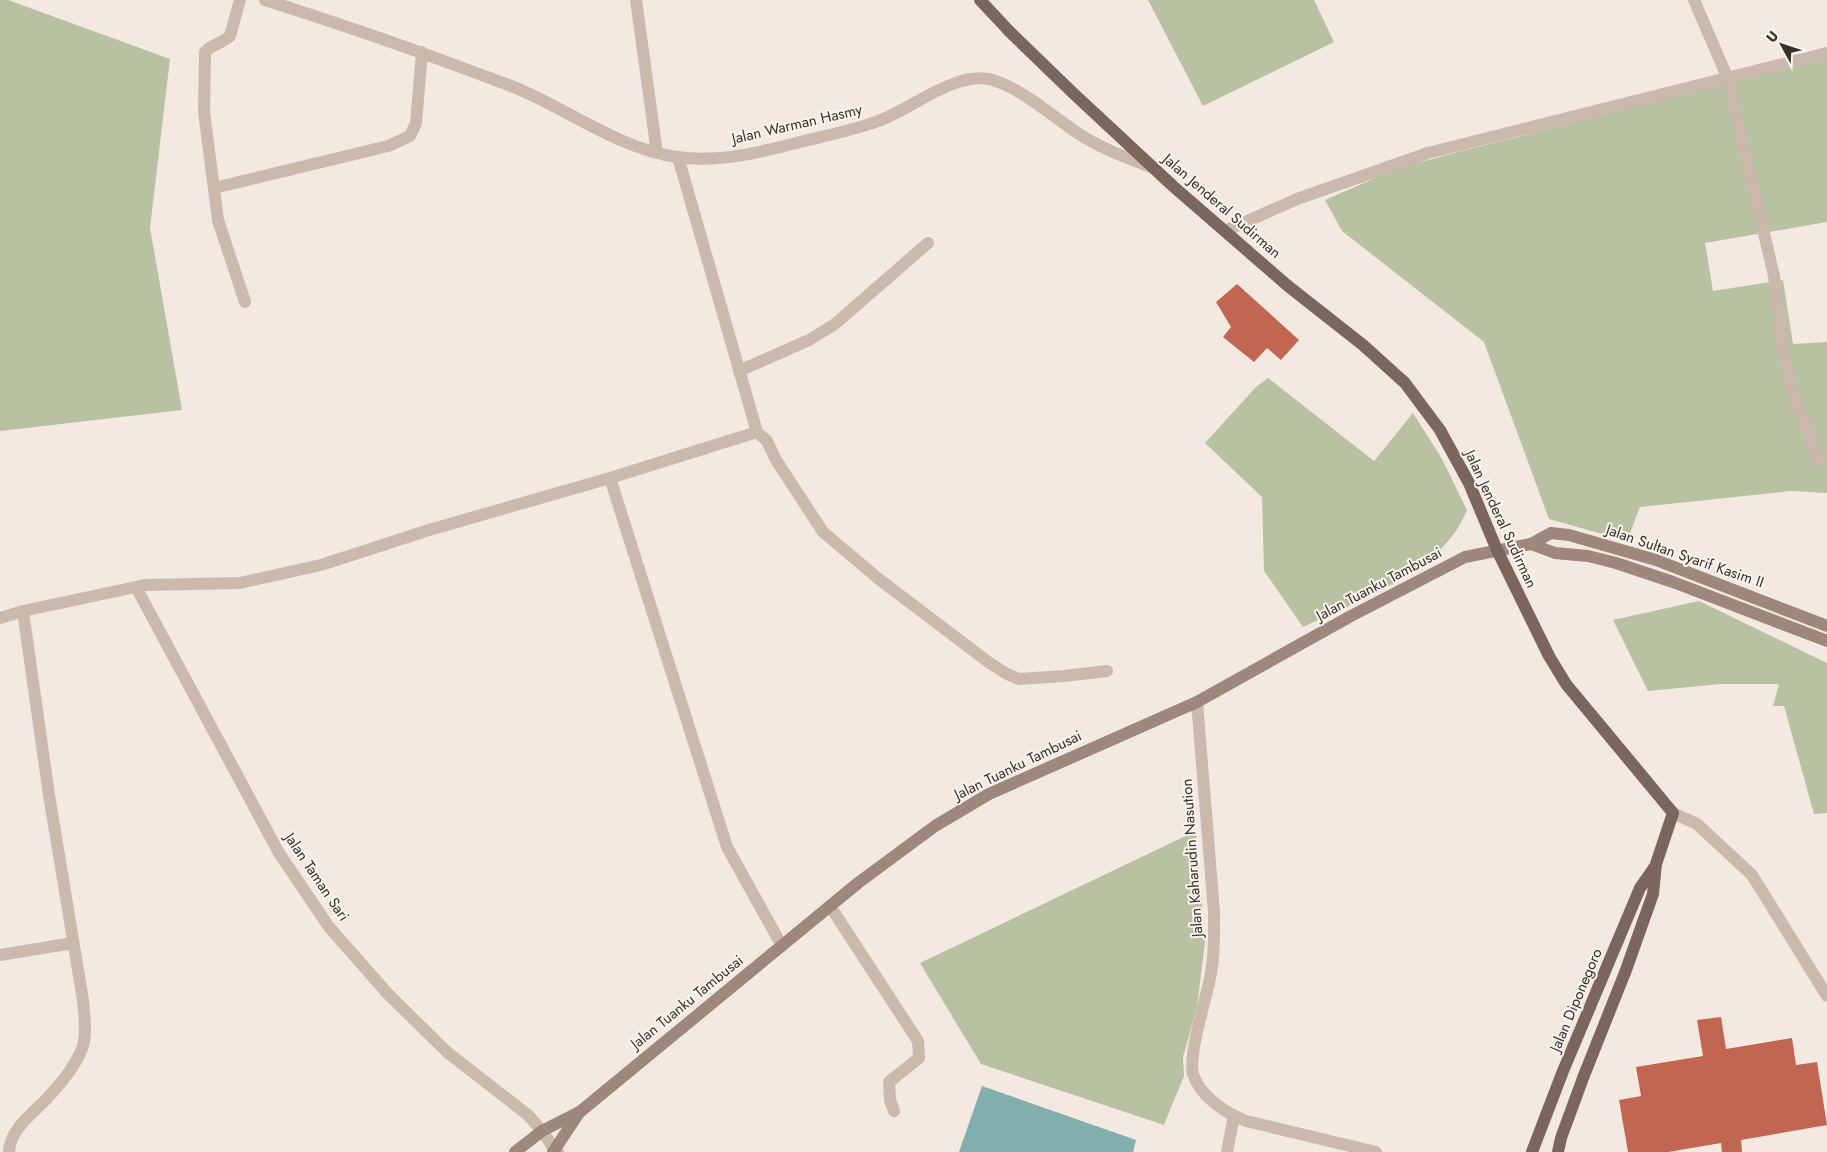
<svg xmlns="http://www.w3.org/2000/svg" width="1827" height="1152" font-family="Jost,sans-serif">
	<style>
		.green { fill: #b8c1a1 }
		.water { fill: #81afae }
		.building { fill: #c16751 }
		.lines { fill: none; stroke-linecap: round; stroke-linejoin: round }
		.minor { stroke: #cbb9ad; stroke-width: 12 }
		.tertiary { stroke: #cbb9ad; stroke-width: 12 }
		.secondary { stroke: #9e887e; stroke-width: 12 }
		.primary { stroke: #7a665d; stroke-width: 12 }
		.labels { text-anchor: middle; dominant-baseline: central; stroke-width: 4; stroke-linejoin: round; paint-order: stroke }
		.street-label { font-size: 15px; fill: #392f2b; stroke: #faf4ee }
	</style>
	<rect width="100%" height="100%" fill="#f3e9e1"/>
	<!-- green -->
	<g class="green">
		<polygon points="0,0 8,0 170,59 150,228 182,410 0,431"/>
		<polygon points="1148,0 1314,0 1334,42 1203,106"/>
		<polygon points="1827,58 1827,222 1705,243 1713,291 1783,280 1793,344 1827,342 1827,493 1791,491 1640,507 1627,541 1549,519 1484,342 1342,231 1325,200 1396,169 1458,152"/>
		<path d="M 1268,378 L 1374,461 L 1413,413 L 1442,459 L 1467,510 C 1464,517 1460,524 1456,531 C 1423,578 1354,603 1303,627 L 1264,571 L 1262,497 L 1205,443 L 1256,387 Z"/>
		<polygon points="1699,601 1827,663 1827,813 1814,814 1784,706 1773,706 1779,684 1721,684 1648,691 1613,620"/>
		<polygon points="1196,831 1205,942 1197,1007 1183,1057 1184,1076 1164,1125 981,1064 920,963"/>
	</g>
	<!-- water -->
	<polygon class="water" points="982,1086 1136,1140 1133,1152 959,1152"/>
	<!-- building -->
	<g class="building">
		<polygon points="1237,284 1299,340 1281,360 1267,348 1254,362 1223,337 1231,327 1216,302"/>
		<polygon points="1721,1017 1726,1049 1792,1038 1796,1065 1817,1062 1827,1125 1741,1140 1742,1152 1722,1152 1721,1143 1668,1152 1628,1152 1619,1100 1641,1096 1636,1067 1703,1056 1697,1020"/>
	</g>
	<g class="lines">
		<!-- minor -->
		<g class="minor">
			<path d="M 240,0 L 230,36 C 223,43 212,44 205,52 L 204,112 L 218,220 L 245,302"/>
			<polyline points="636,0 657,153"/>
			<polyline points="1694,0 1728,79 1774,276 1785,361 1796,402 1820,461"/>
			<polyline points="678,157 757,432"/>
			<polyline points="214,188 388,146 410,136 416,123 422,52"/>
			<polyline points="1225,231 1297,199 1428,153 1827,53"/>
			<polyline points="739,371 809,340 835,324 928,243"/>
			<polyline points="610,478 727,847 782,946"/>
			<polyline points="136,587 279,853 329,927 388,994 447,1052 528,1115 542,1131"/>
			<polyline points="0,618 23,611 145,585 240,583 321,565 429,530 610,478 757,432 767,441 776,460 823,532 880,580 991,664 1007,674 1019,679 1064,676 1107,671"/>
			<polyline points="830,906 918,1041 919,1058 889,1082 890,1100 894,1111"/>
			<polyline points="0,955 73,943"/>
			<path d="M 9,1152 C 10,1127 36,1112 51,1094 C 63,1081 77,1063 83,1046 C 87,1032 84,1014 83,1000 L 49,795 L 23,611"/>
			<polyline points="1227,1152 1234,1116"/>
		</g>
		<!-- tertiary -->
		<g class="tertiary">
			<path d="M 265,0 C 331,21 396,43 460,67 C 481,75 503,82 523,91 C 573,113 621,149 677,157 C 720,163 762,152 804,141 C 829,135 854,130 878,121 C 910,110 954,72 989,79 C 1019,86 1053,117 1079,134 C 1102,149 1128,158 1153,168"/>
			<path d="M 1197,702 L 1214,912 C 1214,933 1215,952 1211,973 C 1207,997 1188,1053 1193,1074 C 1200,1096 1225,1113 1246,1121 L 1376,1152"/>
			<polyline points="1673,813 1697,824 1752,875 1827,996"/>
			<polyline points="542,1131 555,1150 558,1152"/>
		</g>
		<!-- secondary -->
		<g class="secondary">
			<polyline points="1531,544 1555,553 1588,556 1616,563 1673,582 1827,641"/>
			<polyline points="515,1152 542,1131 581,1111 858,883 935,826 989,794 1197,702 1351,616 1465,557 1531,544 1551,533 1569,535 1656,560 1827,626"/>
			<polyline points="553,1152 579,1113"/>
		</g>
		<!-- primary -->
		<g class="primary">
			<polyline points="980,0 1009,31 1073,93 1174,187 1288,286 1363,345 1405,383 1440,430 1469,483 1497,550 1549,656 1566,684 1673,813 1656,864 1653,894 1643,922 1626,970 1583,1078 1561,1138 1558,1152"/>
			<polyline points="1532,1152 1563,1071 1640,888 1654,868"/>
		</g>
	</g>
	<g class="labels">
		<!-- street labels -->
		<g class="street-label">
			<text transform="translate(797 124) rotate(-13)">Jalan Warman Hasmy</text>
			<text transform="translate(1222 206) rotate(41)">Jalan Jenderal Sudirman</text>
			<text transform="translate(1501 519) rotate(65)">Jalan Jenderal Sudirman</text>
			<text transform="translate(1685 556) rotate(19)">Jalan Sultan Syarif Kasim II</text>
			<text transform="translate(1379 584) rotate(-28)">Jalan Tuanku Tambusai</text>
			<text transform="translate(1018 765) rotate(-26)">Jalan Tuanku Tambusai</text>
			<text transform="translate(1192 858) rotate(-94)">Jalan Kaharudin Nasution</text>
			<text transform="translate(317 877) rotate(56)">Jalan Taman Sari</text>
			<text transform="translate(1576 1000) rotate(-67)">Jalan Diponegoro</text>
			<text transform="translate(687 1002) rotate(-39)">Jalan Tuanku Tambusai</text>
		</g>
	</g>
	<!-- north arrow -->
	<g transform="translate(1782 45) rotate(310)" stroke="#faf4ee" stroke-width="4" paint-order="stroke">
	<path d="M0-4L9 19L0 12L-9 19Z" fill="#392f2b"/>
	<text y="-8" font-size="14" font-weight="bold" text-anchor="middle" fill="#392f2b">U</text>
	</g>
</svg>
